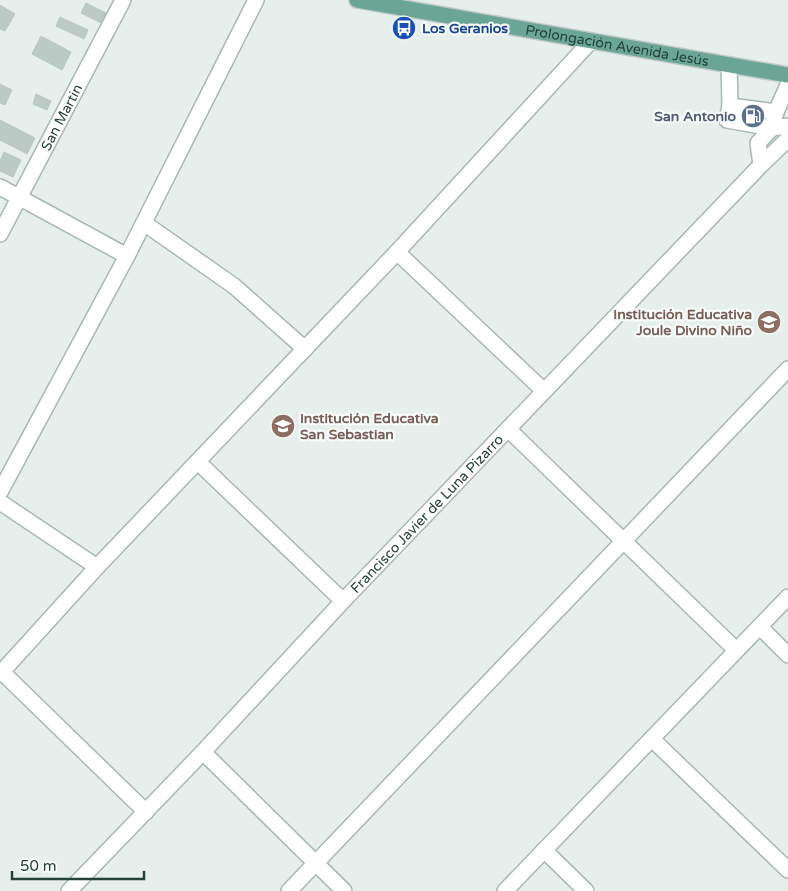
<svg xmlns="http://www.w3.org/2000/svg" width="788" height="891" font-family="'Varela Round',sans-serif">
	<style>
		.building { fill: #bbcac4; stroke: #b8c9c2 }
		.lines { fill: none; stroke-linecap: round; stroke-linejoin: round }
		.minor-casing { stroke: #a8b8b2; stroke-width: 18 }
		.major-casing { stroke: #c2cac8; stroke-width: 18 }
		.minor { stroke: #fff; stroke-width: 15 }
		.major { stroke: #6aa596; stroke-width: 15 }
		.labels { text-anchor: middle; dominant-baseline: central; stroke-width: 4.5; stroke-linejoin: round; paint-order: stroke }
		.transit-label { font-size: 14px; font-weight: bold; fill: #164399; stroke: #f7fbf9; text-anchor: start }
		.street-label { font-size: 14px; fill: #24423a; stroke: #f7fbf9 }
		.service-label { font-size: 14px; font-weight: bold; fill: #4e5e75; stroke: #f7fbf9; text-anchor: end }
		.education-label { font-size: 14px; font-weight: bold; fill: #785e54; stroke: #f7fbf9; text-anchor: end }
	</style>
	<rect width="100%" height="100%" fill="#e6efeb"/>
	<!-- building -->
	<g class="building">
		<polygon points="86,3 106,13 101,23 81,13"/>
		<polygon points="0,5 15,14 5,31 0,29"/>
		<polygon points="60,17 88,30 84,39 56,26"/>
		<polygon points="41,36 71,52 62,70 32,54"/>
		<polygon points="0,84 12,90 5,105 0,103"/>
		<polygon points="36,94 51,101 47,110 33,104"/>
		<polygon points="0,120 35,138 27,154 0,140"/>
		<polygon points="4,152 21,160 13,177 0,171 0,161"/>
	</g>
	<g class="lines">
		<!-- minor casing -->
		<g class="minor-casing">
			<g id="minor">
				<polyline points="729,65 730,106 776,112 772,128 758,143 761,165"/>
				<polyline points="730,106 727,120 772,128 788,126"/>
				<polyline points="776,112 788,85"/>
				<polyline points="0,187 127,256"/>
				<polyline points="144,223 234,286 305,349"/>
				<path id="s1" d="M 0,234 L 123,0"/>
				<polyline points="397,252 544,391"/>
				<polyline points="508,429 736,650"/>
				<polyline points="198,462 343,601"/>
				<polyline points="0,492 127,256 256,0"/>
				<polyline points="0,502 97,567"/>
				<polyline points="760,627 788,655"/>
				<polyline points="2,672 146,812"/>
				<polyline points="0,674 97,567 397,252 591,41"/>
				<polyline points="652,739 788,870"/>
				<polyline points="203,752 344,891"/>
				<polyline points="544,850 586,891"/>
				<path id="s2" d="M 69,891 L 203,752 L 343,601 L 761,165 L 788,139"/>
				<polyline points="289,891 788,369"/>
				<polyline points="505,891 788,597"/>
			</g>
		</g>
		<!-- major casing -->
		<g class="major-casing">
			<g id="major">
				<path id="s3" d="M 357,0 L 788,75"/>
			</g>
		</g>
		<!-- minor -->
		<use href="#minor" class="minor"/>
		<!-- major -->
		<use href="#major" class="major"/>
	</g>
	<!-- icons -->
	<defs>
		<g id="bus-disc" transform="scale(1.25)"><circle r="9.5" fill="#1a4fb4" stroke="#f7fbf9"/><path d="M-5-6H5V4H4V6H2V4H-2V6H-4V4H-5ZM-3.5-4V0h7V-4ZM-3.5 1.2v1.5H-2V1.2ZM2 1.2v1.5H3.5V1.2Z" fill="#fff"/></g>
		<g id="fuel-disc" transform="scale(1.25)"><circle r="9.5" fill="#5c6f8a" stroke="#f7fbf9"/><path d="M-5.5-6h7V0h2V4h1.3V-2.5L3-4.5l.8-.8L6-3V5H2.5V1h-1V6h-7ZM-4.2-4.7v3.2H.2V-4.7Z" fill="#fff"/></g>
		<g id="school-disc" transform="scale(1.25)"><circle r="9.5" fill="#8d6e63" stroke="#f7fbf9"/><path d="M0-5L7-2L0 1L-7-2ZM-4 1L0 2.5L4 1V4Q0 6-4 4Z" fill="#fff"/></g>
	</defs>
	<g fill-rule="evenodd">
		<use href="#bus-disc" x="404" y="28"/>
		<use href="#fuel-disc" x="753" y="116"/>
		<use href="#school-disc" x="769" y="322"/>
		<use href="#school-disc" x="283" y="426"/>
	</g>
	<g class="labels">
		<!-- transit labels -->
		<g class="transit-label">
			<text x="422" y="28">Los Geranios</text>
		</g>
		<!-- street labels -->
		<g class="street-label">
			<text stroke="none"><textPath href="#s3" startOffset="264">Prolongación Avenida Jesús</textPath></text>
			<text stroke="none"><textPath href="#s1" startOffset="132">San Martin</textPath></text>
			<text stroke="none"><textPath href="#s2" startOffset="520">Francisco Javier de Luna Pizarro</textPath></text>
		</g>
		<!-- service labels -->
		<g class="service-label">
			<text x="736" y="116">San Antonio</text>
		</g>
		<!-- education labels -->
		<g class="education-label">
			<text x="752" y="314">Institución Educativa<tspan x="752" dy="16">Joule Divino Niño</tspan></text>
			<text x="300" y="418" text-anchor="start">Institución Educativa<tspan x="300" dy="16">San Sebastian</tspan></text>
		</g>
	</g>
	<!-- scale -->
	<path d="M12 871v8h132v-8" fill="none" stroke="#24423a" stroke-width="2.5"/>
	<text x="20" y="871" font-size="15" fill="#24423a" stroke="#f7fbf9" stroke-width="4" paint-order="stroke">50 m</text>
</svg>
